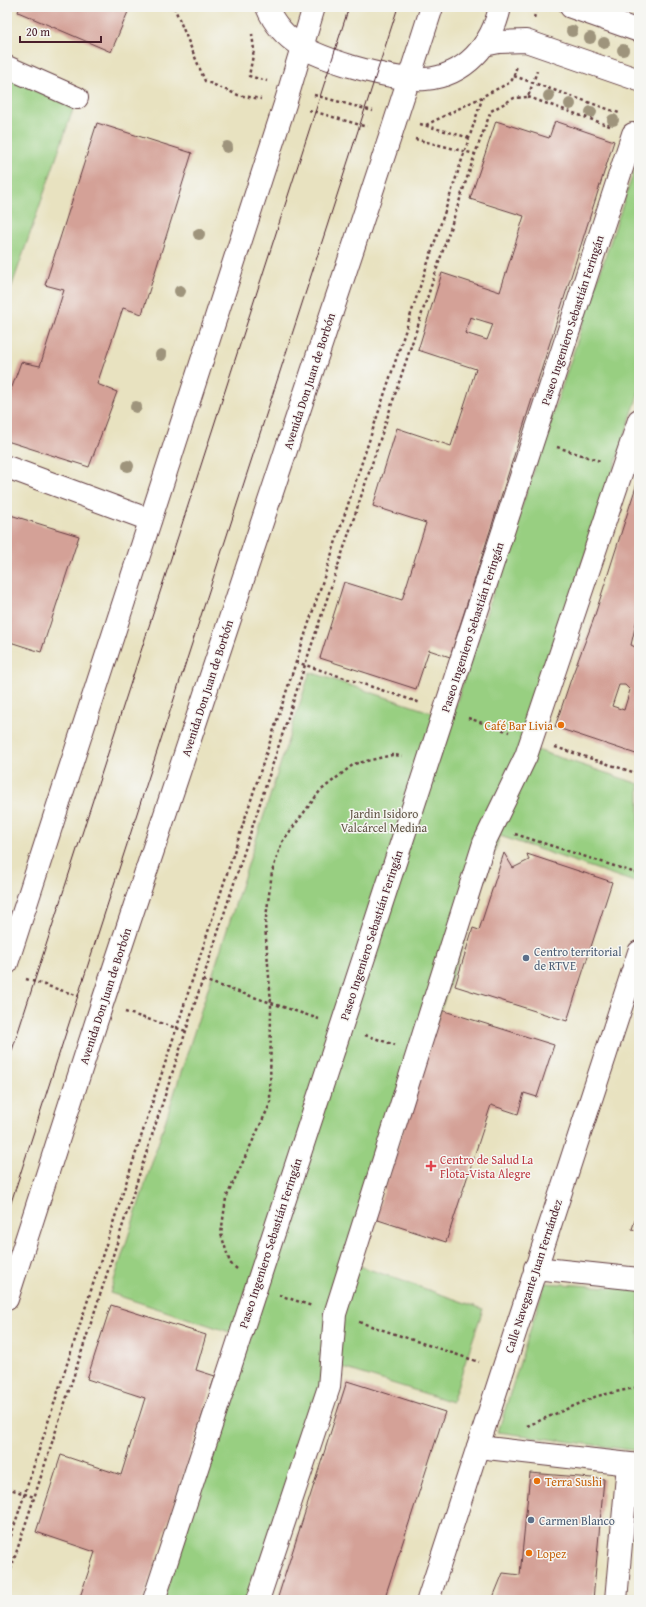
<svg xmlns="http://www.w3.org/2000/svg" width="646" height="1607" font-family="'Gentium Book Plus',serif">
	<style>
		.green { fill: #98cf81; stroke: #717756 }
		.building { fill: #d4a197; fill-rule: evenodd }
		.lines { fill: none; stroke-linecap: round; stroke-linejoin: round }
		.minor-casing { stroke: #623c41; stroke-width: 24 }
		.major-casing { stroke: #623c41; stroke-width: 24 }
		.path { stroke: #623c41; stroke-width: 2.5; stroke-dasharray: 3 3; stroke-linecap: butt }
		.minor { stroke: #fff; stroke-width: 22 }
		.major { stroke: #fff; stroke-width: 22 }
		.tram { stroke: #4a1f2b; stroke-width: 1 }
		.tree { fill: #9e947c }
		.food-dot { fill: #e8710a; stroke: #f6f6f2; stroke-width: 1.5 }
		.service-dot { fill: #5c6f8a; stroke: #f6f6f2; stroke-width: 1.5 }
		.health-dot { fill: #e0444e; stroke: #f6f6f2; stroke-width: 1.5 }
		.labels { text-anchor: middle; dominant-baseline: central; stroke-width: 3; stroke-linejoin: round; paint-order: stroke }
		.street-label { font-size: 12px; fill: #4a1f2b; stroke: #f6f6f2 }
		.food-label { font-size: 12px; fill: #c56008; stroke: #f6f6f2; text-anchor: start }
		.park-label { font-size: 12px; fill: #615445; stroke: #f6f6f2 }
		.service-label { font-size: 12px; fill: #4e5e75; stroke: #f6f6f2; text-anchor: start }
		.health-label { font-size: 12px; fill: #be3a42; stroke: #f6f6f2; text-anchor: start }
	</style>
	<rect width="100%" height="100%" fill="#f6f6f2"/>
	<filter id="ink" filterUnits="userSpaceOnUse"><feTurbulence type="fractalNoise" baseFrequency=".025" numOctaves="2"/><feDisplacementMap in="SourceGraphic" scale="8" xChannelSelector="R" yChannelSelector="G"/><feConvolveMatrix kernelMatrix="1 2 1 2 8 2 1 2 1" color-interpolation-filters="sRGB"/></filter>
	<filter id="wash" filterUnits="userSpaceOnUse"><feTurbulence type="fractalNoise" baseFrequency=".012" numOctaves="4" result="noise"/><feDisplacementMap in="SourceGraphic" scale="16" xChannelSelector="R" yChannelSelector="G"/><feGaussianBlur stdDeviation="0.9" result="paint"/><feColorMatrix in="noise" values="0 0 0 0 0 0 0 0 0 0 0 0 0 0 0 0 0 1.4 0 .05"/><feComposite in="paint" operator="in"/></filter>
	<g filter="url(#wash)">
		<rect width="100%" height="100%" fill="#e8e2c0"/>
		<!-- green -->
		<g class="green">
			<polygon points="7,67 77,98 7,300"/>
			<polygon points="639,156 639,392 522,745 639,784 639,878 637,883 500,836 354,1264 483,1309 452,1402 331,1364 252,1600 163,1600 248,1338 110,1293 310,672 451,719"/>
			<polygon points="545,1283 639,1289 639,1451 498,1432"/>
		</g>
		<g id="blocks">
			<!-- building -->
			<g class="building">
				<polygon points="20,7 130,7 111,52 18,12"/>
				<path d="M 496,121 L 549,138 L 555,121 L 614,141 L 450,657 L 429,650 L 416,689 L 320,658 L 344,582 L 402,600 L 426,523 L 373,506 L 397,428 L 451,446 L 476,369 L 418,350 L 442,273 L 500,292 L 524,216 L 470,199 ZM 470,317 L 493,324 L 487,340 L 465,333 Z"/>
				<polygon points="97,123 192,153 142,314 123,308 97,384 117,392 89,467 7,441 7,401 21,362 40,366 64,290 45,285"/>
				<path d="M 639,477 L 639,620 L 637,619 L 631,645 L 639,649 L 639,755 L 555,727 L 571,679 L 593,621 ZM 619,685 L 625,685 L 630,690 L 624,710 L 612,706 Z"/>
				<polygon points="7,514 79,536 41,652 7,641"/>
				<polygon points="504,853 513,868 529,860 527,854 612,882 567,1021 455,986 473,928 479,930"/>
				<polygon points="441,1010 554,1045 537,1097 524,1093 518,1114 491,1105 446,1242 375,1219"/>
				<polygon points="639,1208 639,1231 632,1229"/>
				<polygon points="111,1305 206,1335 196,1370 215,1376 143,1600 79,1600 95,1552 36,1532 61,1455 121,1475 145,1398 87,1379"/>
				<polygon points="347,1381 445,1412 384,1600 277,1600"/>
				<polygon points="530,1473 604,1479 593,1600 492,1600 503,1573 520,1575"/>
			</g>
		</g>
	</g>
	<g filter="url(#ink)">
		<use href="#blocks" fill-opacity="0" stroke="#623c41" stroke-width="1"/>
		<g class="lines">
			<!-- minor casing -->
			<g class="minor-casing">
				<g id="minor">
					<polyline points="7,67 77,98"/>
					<polyline points="7,467 150,520"/>
					<polyline points="535,1268 639,1279"/>
					<polyline points="478,1447 639,1465"/>
					<polyline points="154,1600 633,134"/>
					<polyline points="258,1600 329,1387 335,1314 484,843 526,756 639,420"/>
					<polyline points="428,1600 639,952"/>
					<polyline points="616,1600 628,1464"/>
				</g>
			</g>
			<!-- major casing -->
			<g class="major-casing">
				<g id="major">
					<path d="M 267,7 C 282,44 315,55 350,66 C 371,72 404,81 425,79 C 465,76 492,45 500,7"/>
					<polyline points="571,7 639,31"/>
					<polyline points="484,45 499,42 526,41 639,80"/>
					<polyline points="7,963 285,104 314,7"/>
					<polyline points="7,1299 102,1004 391,134 432,7"/>
				</g>
			</g>
			<!-- path -->
			<g class="path">
				<polyline points="174,7 205,81 238,95 261,99"/>
				<polyline points="534,18 537,7"/>
				<polyline points="252,34 254,50 249,76 267,81"/>
				<polyline points="514,76 619,113"/>
				<polyline points="314,95 373,111"/>
				<polyline points="528,97 610,126"/>
				<polyline points="309,110 367,127"/>
				<polyline points="420,124 470,138"/>
				<polyline points="426,125 482,97"/>
				<polyline points="415,139 475,154 491,111 514,98 528,97 537,71"/>
				<polyline points="557,447 600,461"/>
				<polyline points="296,662 421,703"/>
				<polyline points="468,718 509,732"/>
				<polyline points="555,747 639,774"/>
				<polyline points="515,834 639,874"/>
				<polyline points="26,979 79,996"/>
				<polyline points="203,980 319,1019"/>
				<polyline points="125,1012 186,1031"/>
				<polyline points="365,1035 395,1045"/>
				<polyline points="237,1269 230,1263 221,1234 226,1198 270,1104 271,1003 265,925 272,872 282,842 320,791 354,764 392,755 403,756"/>
				<polyline points="279,1295 312,1306"/>
				<polyline points="359,1322 479,1362"/>
				<polyline points="527,1426 597,1396 639,1387"/>
				<polyline points="7,1488 34,1497"/>
				<polyline points="7,1548 296,662 483,96 509,83 512,80 517,66"/>
				<polyline points="7,1581 305,665 475,154"/>
			</g>
			<!-- minor -->
			<use href="#minor" class="minor"/>
			<!-- major -->
			<use href="#major" class="major"/>
			<!-- tram -->
			<g class="tram">
				<polyline points="7,1066 349,7"/>
				<polyline points="7,1215 398,7"/>
			</g>
		</g>
		<!-- trees -->
		<g class="tree">
			<circle cx="572" cy="31" r="6"/>
			<circle cx="590" cy="38" r="6"/>
			<circle cx="604" cy="43" r="6"/>
			<circle cx="623" cy="50" r="6"/>
			<circle cx="549" cy="96" r="6"/>
			<circle cx="570" cy="104" r="6"/>
			<circle cx="591" cy="112" r="6"/>
			<circle cx="613" cy="120" r="6"/>
			<circle cx="227" cy="147" r="6"/>
			<circle cx="199" cy="234" r="6"/>
			<circle cx="180" cy="291" r="6"/>
			<circle cx="161" cy="355" r="6"/>
			<circle cx="136" cy="407" r="6"/>
			<circle cx="128" cy="466" r="6"/>
		</g>
	</g>
	<!-- markers -->
	<g class="food-dot">
		<circle cx="561" cy="725" r="4"/>
		<circle cx="537" cy="1481" r="4"/>
		<circle cx="529" cy="1553" r="4"/>
	</g>
	<g class="service-dot">
		<circle cx="526" cy="958" r="4"/>
		<circle cx="531" cy="1520" r="4"/>
	</g>
	<path class="health-dot" d="M429 1160h4v4h4v4h-4v4h-4v-4h-4v-4h4z"/>
	<g class="labels">
		<!-- street labels -->
		<g class="street-label">
			<text transform="translate(572 320) rotate(-72)">Paseo Ingeniero Sebastián Feringán</text>
			<text transform="translate(309 381) rotate(-72)">Avenida Don Juan de Borbón</text>
			<text transform="translate(472 627) rotate(-72)">Paseo Ingeniero Sebastián Feringán</text>
			<text transform="translate(207 688) rotate(-72)">Avenida Don Juan de Borbón</text>
			<text transform="translate(371 935) rotate(-72)">Paseo Ingeniero Sebastián Feringán</text>
			<text transform="translate(105 996) rotate(-72)">Avenida Don Juan de Borbón</text>
			<text transform="translate(270 1243) rotate(-72)">Paseo Ingeniero Sebastián Feringán</text>
			<text transform="translate(533 1276) rotate(-72)">Calle Navegante Juan Fernández</text>
		</g>
		<!-- food labels -->
		<g class="food-label">
			<text x="553" y="725" text-anchor="end">Café Bar Livia</text>
			<text x="545" y="1481">Terra Sushi</text>
			<text x="537" y="1553">Lopez</text>
		</g>
		<!-- park labels -->
		<g class="park-label">
			<text x="384" y="813">Jardin Isidoro<tspan x="384" dy="14">Valcárcel Medina</tspan></text>
		</g>
		<!-- service labels -->
		<g class="service-label">
			<text x="534" y="951">Centro territorial<tspan x="534" dy="14">de RTVE</tspan></text>
			<text x="539" y="1520">Carmen Blanco</text>
		</g>
		<!-- health labels -->
		<g class="health-label">
			<text x="440" y="1159">Centro de Salud La<tspan x="440" dy="14">Flota-Vista Alegre</tspan></text>
		</g>
	</g>
	<!-- margin -->
	<rect width="646" height="1607" fill="none" stroke="#f6f6f2" stroke-width="24"/>
	<!-- scale -->
	<path d="M20 36v6h81v-6" fill="none" stroke="#4a1f2b" stroke-width="2"/>
	<text x="26" y="36" font-size="12" fill="#4a1f2b" stroke="#f6f6f2" stroke-width="3" paint-order="stroke">20 m</text>
</svg>
